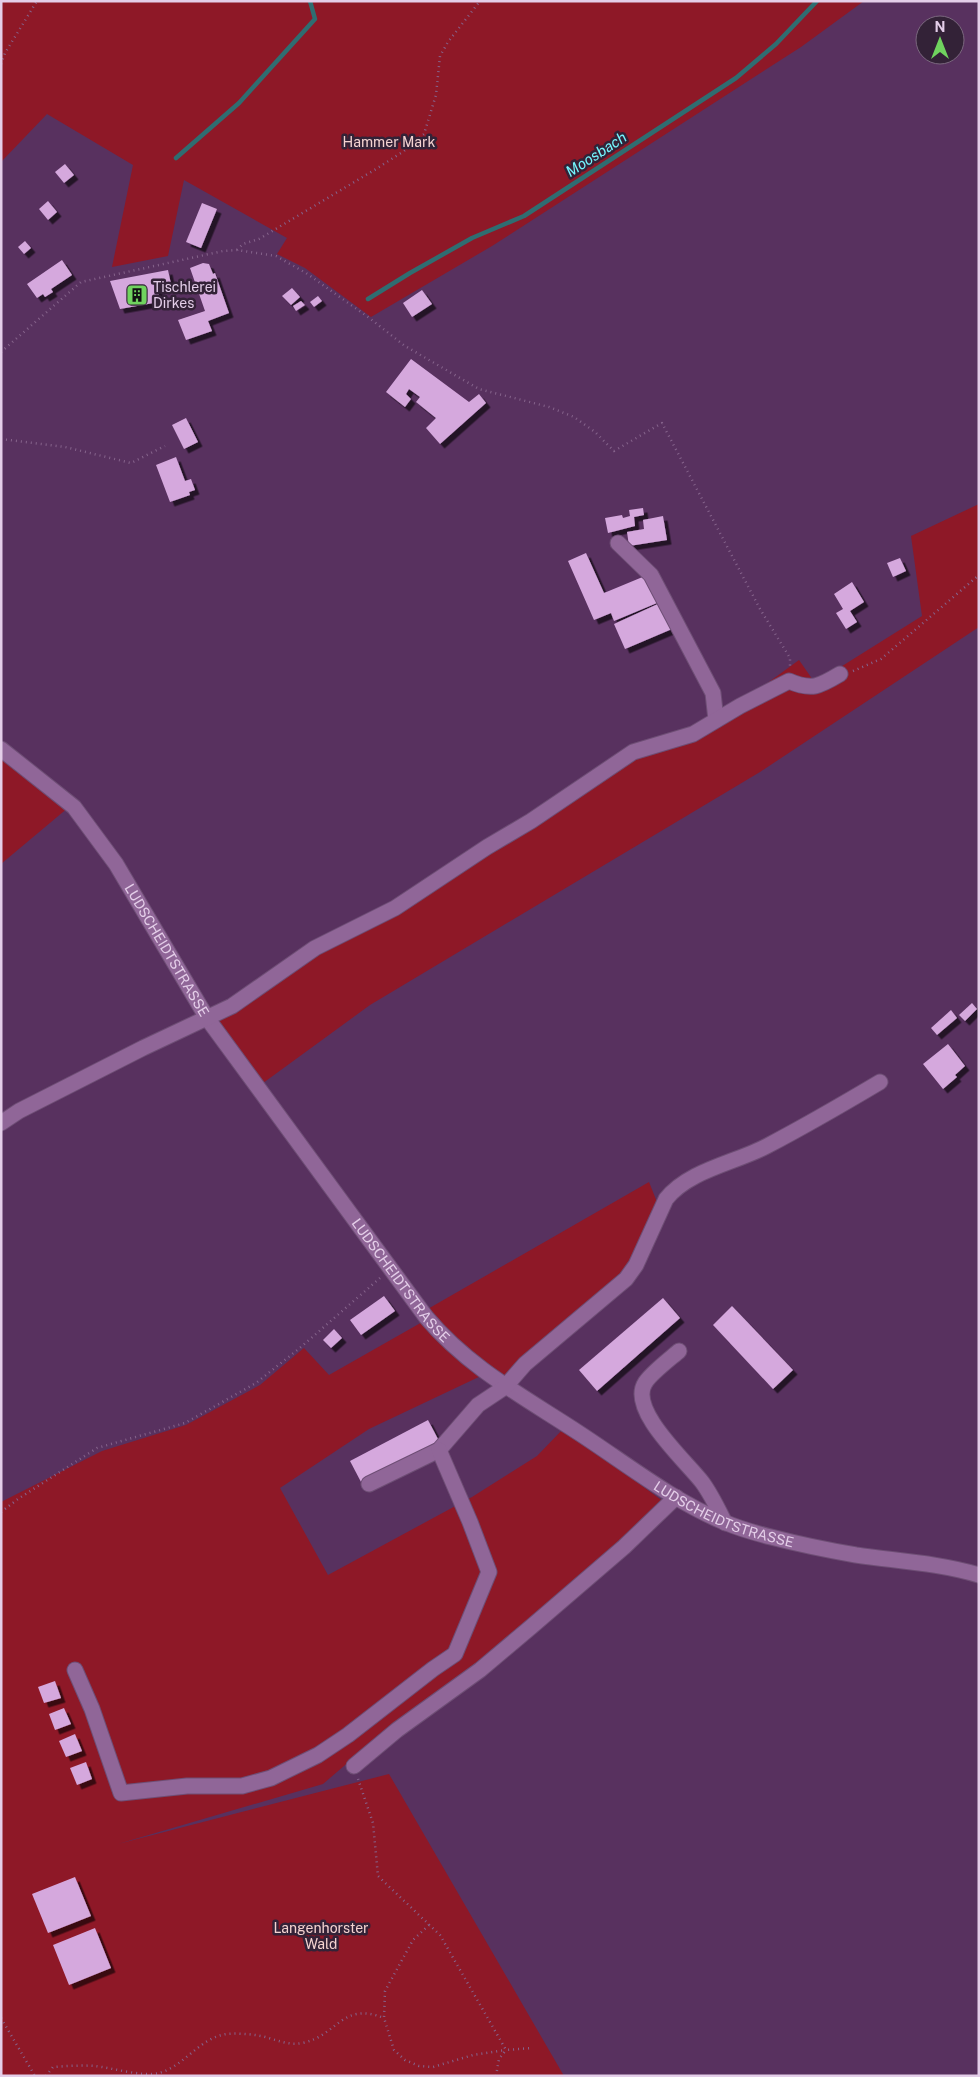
<svg xmlns="http://www.w3.org/2000/svg" width="980" height="2077" font-family="'Public Sans',sans-serif">
	<style>
		.green { fill: #8e1827 }
		.lines { fill: none; stroke-linecap: round; stroke-linejoin: round }
		.stream { stroke: #2f6d71; stroke-width: 4.5 }
		.building { fill: #d5a8dd; filter: url(#shadow) }
		.minor-casing { stroke: #6e4e75; stroke-width: 17 }
		.path { stroke: #86648c; stroke-width: 2.5; stroke-dasharray: 1 4; stroke-linecap: butt }
		.minor { stroke: #906698; stroke-width: 15 }
		.labels { text-anchor: middle; dominant-baseline: central; stroke-width: 5; stroke-linejoin: round; paint-order: stroke }
		.park-label { font-size: 14px; fill: #f5d3d1; stroke: #332237 }
		.poi-label { font-size: 14px; fill: #e4cee9; stroke: #332237; text-anchor: start }
		.street-label { font-size: 14px; fill: #e4cee9; stroke: #332237 }
		.water-label { font-size: 15px; font-style: italic; fill: #75f5fd; stroke: #332237 }
	</style>
	<defs>
		<filter id="shadow"><feDropShadow dx="4.5" dy="4.5" stdDeviation="0" flood-color="#0009"/></filter>
	</defs>
	<rect width="100%" height="100%" fill="#58315f"/>
	<!-- green -->
	<g class="green">
		<polygon points="1,1 864,1 801,47 492,246 371,317 305,268 277,254 287,238 184,180 168,256 112,267 133,165 47,114 1,162"/>
		<polygon points="979,504 979,627 760,772 370,1005 259,1086 213,1022 317,951 635,754 695,736 799,660 815,683 922,616 911,536"/>
		<polygon points="1,752 69,807 1,864"/>
		<polygon points="649,1182 659,1207 634,1263 505,1381 460,1347 426,1310"/>
		<polygon points="424,1321 483,1375 369,1429 280,1488 328,1575 472,1497 537,1456 564,1428 664,1502 475,1666 394,1723 323,1784 118,1844 389,1774 564,2076 1,2076 1,1502 102,1451 186,1425 260,1385 304,1348 329,1375"/>
	</g>
	<g class="lines">
		<!-- stream -->
		<g class="stream">
			<polyline points="176,158 239,103 315,19 310,1"/>
			<polyline points="368,299 410,273 472,238 524,216 736,78 776,44 817,1"/>
		</g>
	</g>
	<!-- building -->
	<g class="building">
		<polygon points="65,164 74,175 64,183 55,172"/>
		<polygon points="48,201 57,212 48,220 39,209"/>
		<polygon points="202,203 217,209 201,248 186,242"/>
		<polygon points="25,241 31,248 24,254 18,247"/>
		<polygon points="62,260 72,275 51,289 53,292 45,297 43,294 37,298 27,284"/>
		<polygon points="203,263 209,264 213,274 215,273 229,313 208,321 212,331 186,340 178,320 205,311 190,268"/>
		<polygon points="168,270 171,284 158,287 159,302 120,309 110,281"/>
		<polygon points="292,288 300,297 291,305 282,296"/>
		<polygon points="422,290 432,304 412,317 403,303"/>
		<polygon points="318,296 322,301 314,307 310,302"/>
		<polygon points="301,301 305,305 296,311 293,306"/>
		<polygon points="411,359 469,402 479,394 486,403 440,444 426,428 436,418 416,402 420,397 409,389 406,394 411,399 405,407 386,392"/>
		<polygon points="186,418 198,442 184,449 172,425"/>
		<polygon points="176,457 185,481 191,479 195,490 189,492 190,495 170,502 156,465"/>
		<polygon points="643,508 644,515 634,517 635,526 608,533 605,518 622,515 623,518 630,516 629,510"/>
		<polygon points="663,516 667,540 629,546 627,532 644,529 643,520"/>
		<polygon points="586,553 604,593 645,576 657,603 614,621 611,613 594,620 568,561"/>
		<polygon points="900,558 906,571 893,577 887,563"/>
		<polygon points="852,582 864,602 850,611 857,622 846,629 836,613 843,609 834,594"/>
		<polygon points="660,603 672,629 625,649 614,624"/>
		<polygon points="972,1003 977,1009 965,1021 959,1015"/>
		<polygon points="951,1010 957,1018 937,1035 931,1028"/>
		<polygon points="948,1044 965,1066 955,1075 957,1077 943,1089 923,1064"/>
		<polygon points="384,1296 395,1311 361,1335 350,1320"/>
		<polygon points="663,1298 680,1318 597,1391 579,1370"/>
		<polygon points="732,1306 793,1370 773,1389 713,1325"/>
		<polygon points="334,1329 342,1338 331,1348 323,1340"/>
		<polygon points="428,1420 439,1441 361,1482 350,1461"/>
		<polygon points="55,1681 61,1698 44,1703 38,1687"/>
		<polygon points="64,1708 71,1724 55,1730 49,1714"/>
		<polygon points="75,1734 82,1751 66,1757 59,1741"/>
		<polygon points="86,1762 92,1779 77,1785 70,1768"/>
		<polygon points="75,1877 91,1916 48,1933 32,1894"/>
		<polygon points="95,1928 111,1968 69,1985 53,1945"/>
	</g>
	<g class="lines">
		<!-- minor casing -->
		<g class="minor-casing">
			<g id="minor">
				<polyline points="618,543 651,575 713,693 716,720"/>
				<path id="s1" d="M 1,749 L 74,807 L 116,864 L 207,1018 L 426,1317 C 469,1368 524,1397 579,1433 C 625,1463 673,1501 724,1522 C 738,1528 755,1533 771,1537 C 798,1544 827,1550 856,1555 C 897,1561 939,1563 979,1575"/>
				<path d="M 1,1123 L 19,1111 L 143,1048 L 232,1006 L 315,948 L 395,908 L 487,847 L 531,821 L 633,752 L 693,734 L 740,706 L 789,681 C 812,691 820,686 840,674"/>
				<path d="M 679,1351 C 671,1358 650,1374 645,1383 C 628,1410 687,1462 702,1482 C 711,1494 718,1509 725,1523"/>
				<path d="M 369,1484 L 439,1450 L 478,1405 L 505,1387 L 525,1364 L 626,1279 L 636,1265 L 666,1199 C 689,1170 735,1163 767,1146 C 805,1126 843,1104 880,1082"/>
				<polyline points="75,1670 92,1709 121,1793 187,1786 242,1786 271,1778 318,1755 348,1735 433,1669 455,1654 489,1572 470,1522 439,1450"/>
				<polyline points="354,1766 397,1730 480,1670 531,1627 624,1547 676,1497"/>
			</g>
		</g>
		<!-- path -->
		<g class="path">
			<polyline points="1,64 5,53 37,1"/>
			<polyline points="237,250 243,244 259,239 376,169 404,151 424,134 436,95 440,56 448,42 480,1"/>
			<polyline points="1,352 81,282 223,251 237,250 276,256 306,273 368,317 405,346 479,389 549,407 574,417 595,432 614,451 662,423 760,609 790,658 790,667"/>
			<polyline points="1,439 65,447 131,463 165,446"/>
			<polyline points="853,671 881,659 979,575"/>
			<polyline points="1,1512 18,1499 97,1448 185,1423 256,1383 301,1347 380,1278"/>
			<polyline points="358,1779 373,1823 378,1876 440,1935 506,2050 532,2048"/>
			<polyline points="429,1925 413,1940 385,1991 384,2018 394,2050 405,2060 419,2066 433,2067 473,2055 506,2050"/>
			<polyline points="1,2018 35,2076"/>
			<path d="M 46,2076 L 53,2067 C 67,2066 81,2065 95,2066 C 113,2068 142,2077 159,2073 C 185,2066 200,2037 227,2034 C 238,2033 250,2034 261,2036 C 275,2039 288,2046 302,2043 C 338,2036 341,2001 384,2018"/>
			<polyline points="496,2076 499,2059 506,2050"/>
		</g>
		<!-- minor -->
		<use href="#minor" class="minor"/>
	</g>
	<!-- icons -->
	<defs>
		<g id="building-square" transform="scale(1.125)"><rect x="-9" y="-9" width="18" height="18" rx="4" fill="#70d35f" stroke="#332237"/><path d="M-4-6H4V6H1V3H-1V6H-4ZM-2.5-4.3h1.7v1.8h-1.7ZM.8-4.3h1.7v1.8H.8ZM-2.5-1h1.7V.8h-1.7ZM.8-1h1.7V.8H.8Z" fill="#111"/></g>
	</defs>
	<g fill-rule="evenodd">
		<use href="#building-square" x="137" y="295"/>
	</g>
	<g class="labels">
		<!-- park labels -->
		<g class="park-label">
			<text x="389" y="142">Hammer Mark</text>
			<text x="321" y="1928">Langenhorster<tspan x="321" dy="16">Wald</tspan></text>
		</g>
		<!-- poi labels -->
		<g class="poi-label">
			<text x="153" y="287">Tischlerei<tspan x="153" dy="16">Dirkes</tspan></text>
		</g>
		<!-- street labels -->
		<g class="street-label">
			<text stroke="none"><textPath href="#s1" startOffset="264">LUDSCHEIDTSTRASSE</textPath></text>
			<text stroke="none"><textPath href="#s1" startOffset="669">LUDSCHEIDTSTRASSE</textPath></text>
			<text stroke="none"><textPath href="#s1" startOffset="1074">LUDSCHEIDTSTRASSE</textPath></text>
		</g>
		<!-- water labels -->
		<g class="water-label">
			<text transform="translate(596 154) rotate(-33)">Moosbach</text>
		</g>
	</g>
	<!-- border -->
	<rect width="980" height="2077" fill="none" stroke="#e4cee9" stroke-width="5"/>
	<!-- north arrow -->
	<g transform="translate(940 40)"><circle r="24" fill="#332237" stroke="#7a677e"/>
	<path d="M0-4L9 19L0 12L-9 19Z" fill="#70d35f"/>
	<text y="-8" font-size="14" font-weight="bold" text-anchor="middle" fill="#e4cee9">N</text>
	</g>
</svg>
